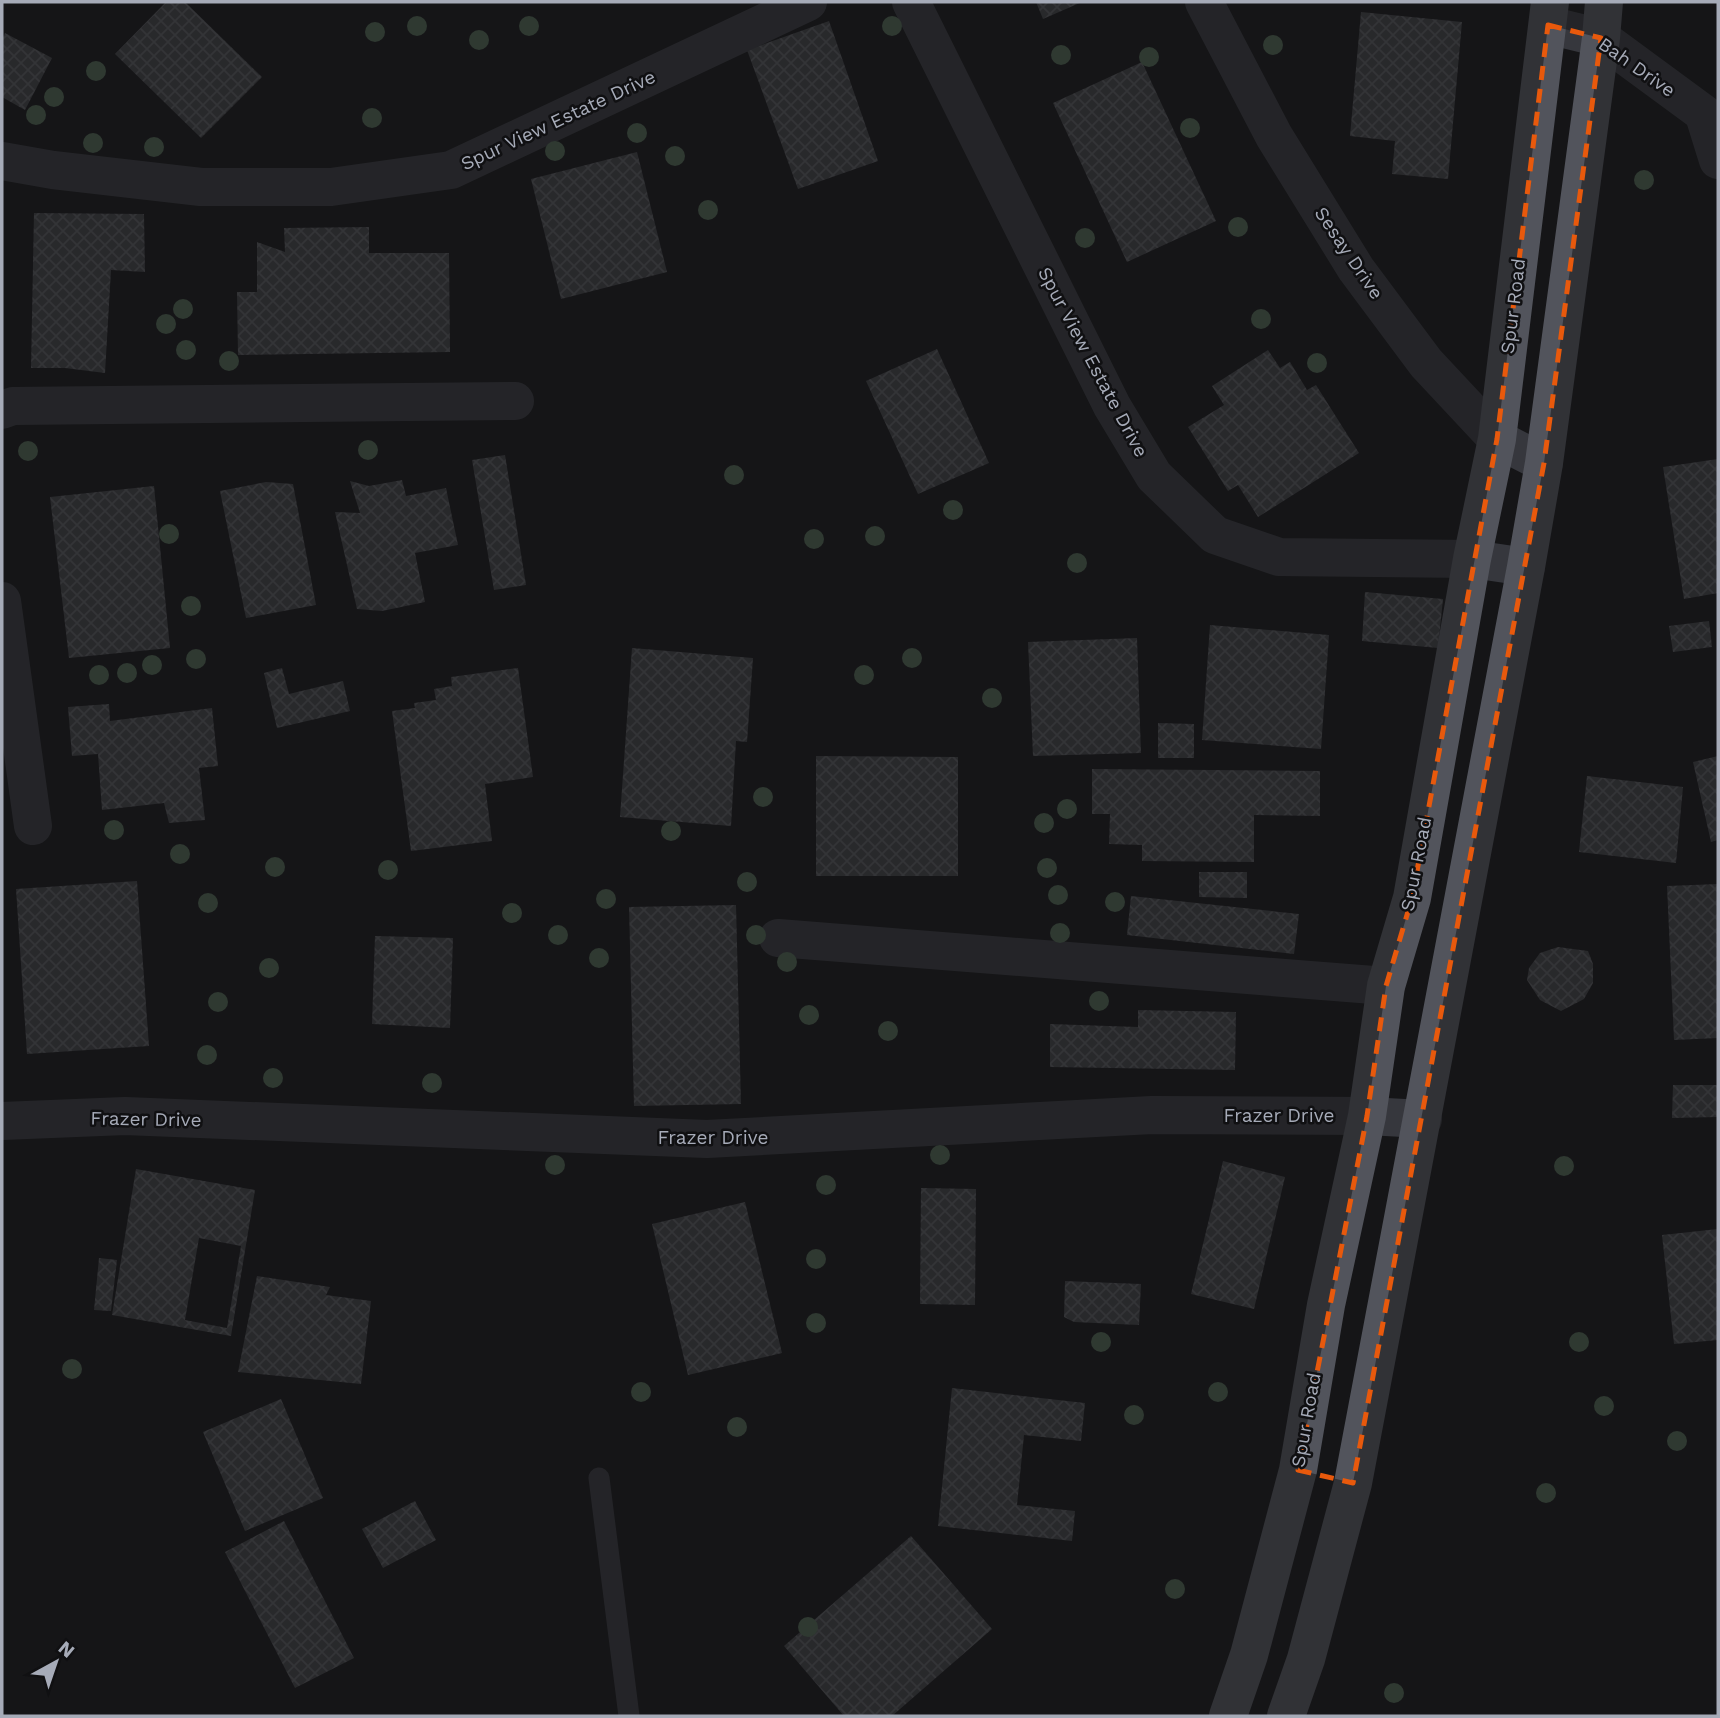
<svg xmlns="http://www.w3.org/2000/svg" width="1720" height="1718" font-family="'Work Sans',sans-serif">
	<style>
		.building { fill: url(#building-cross-hatch); fill-rule: evenodd }
		.lines { fill: none; stroke-linecap: round; stroke-linejoin: round }
		.service { stroke: #36373d; stroke-width: 21 }
		.minor { stroke: #36373d; stroke-width: 38 }
		.tertiary { stroke: #36373d; stroke-width: 38 }
		.primary { stroke: #52545c; stroke-width: 38 }
		.tree { fill: #4e6451 }
		.marked { fill: none; stroke: #e8590c; stroke-width: 5; stroke-dasharray: 14 9; stroke-linejoin: round }
		.labels { text-anchor: middle; dominant-baseline: central; stroke-width: 5; stroke-linejoin: round; paint-order: stroke }
		.street-label { font-size: 19px; fill: #a6abb8; stroke: #101012 }
	</style>
	<defs>
		<pattern id="building-cross-hatch" width="8" height="8" patternUnits="userSpaceOnUse" patternTransform="scale(1.75)"><rect width="8" height="8" fill="#3f4044"/><path d="M0 0l8 8M0 8l8-8" fill="none" stroke="#58595d"/></pattern>
	</defs>
	<rect width="100%" height="100%" fill="#151517"/>
	<!-- building -->
	<g class="building">
		<polygon points="166,2 185,2 262,77 201,138 115,54"/>
		<polygon points="1036,2 1082,2 1043,19"/>
		<polygon points="1361,12 1462,22 1448,179 1392,174 1395,141 1350,136"/>
		<polygon points="829,21 878,161 798,189 747,50"/>
		<polygon points="5,33 52,58 25,110 2,97 2,39"/>
		<polygon points="1142,62 1216,221 1127,262 1053,103"/>
		<polygon points="637,152 667,272 561,299 531,179"/>
		<polygon points="34,213 144,214 145,272 111,270 105,373 65,368 31,368"/>
		<polygon points="369,227 369,253 449,253 450,352 238,355 237,292 257,292 257,242 285,252 284,228"/>
		<polygon points="937,349 989,463 918,494 866,381"/>
		<polygon points="1268,350 1280,368 1290,362 1307,390 1316,385 1359,453 1258,517 1238,485 1228,491 1188,427 1224,405 1212,386"/>
		<polygon points="505,455 526,585 494,590 472,460"/>
		<polygon points="1718,459 1718,593 1684,599 1663,467"/>
		<polygon points="402,480 406,496 446,488 458,545 415,553 425,602 382,611 357,609 335,512 360,513 350,481 369,486"/>
		<polygon points="266,482 293,484 316,605 246,618 220,491"/>
		<polygon points="154,486 170,648 69,658 50,497"/>
		<polygon points="1365,592 1443,599 1438,648 1362,641"/>
		<polygon points="1709,621 1712,647 1673,652 1669,626"/>
		<polygon points="1210,625 1329,635 1321,749 1202,740"/>
		<polygon points="1137,638 1141,753 1033,756 1028,642"/>
		<polygon points="632,648 753,658 747,742 736,741 731,826 620,817"/>
		<polygon points="282,668 289,694 343,681 350,711 277,728 264,673"/>
		<polygon points="518,668 533,777 485,784 492,841 411,851 392,711 415,708 414,703 436,700 434,689 452,686 451,677"/>
		<polygon points="109,704 110,721 212,708 218,766 199,768 205,820 169,823 164,803 102,810 98,754 72,756 68,707"/>
		<polygon points="1158,723 1194,724 1194,758 1158,758"/>
		<polygon points="816,756 958,757 958,876 816,876"/>
		<polygon points="1718,756 1718,840 1711,842 1693,762"/>
		<polygon points="1092,769 1320,771 1320,816 1254,815 1254,862 1142,861 1142,845 1109,844 1110,814 1092,814"/>
		<polygon points="1587,776 1683,787 1676,863 1579,852"/>
		<polygon points="1199,872 1247,872 1247,898 1199,897"/>
		<polygon points="137,881 149,1046 27,1054 16,889"/>
		<polygon points="1718,884 1718,1038 1674,1040 1667,886"/>
		<polygon points="1131,896 1299,914 1294,954 1127,935"/>
		<polygon points="736,905 741,1104 634,1106 629,907"/>
		<polygon points="375,936 453,938 450,1028 372,1024"/>
		<polygon points="1558,947 1588,951 1593,964 1593,983 1584,999 1561,1011 1540,1000 1527,980 1529,968 1540,953"/>
		<polygon points="1138,1010 1236,1012 1235,1070 1050,1067 1050,1024 1138,1027"/>
		<polygon points="1673,1085 1718,1085 1718,1117 1672,1118"/>
		<polygon points="1223,1161 1285,1177 1254,1309 1191,1294"/>
		<path d="M 136,1169 L 255,1190 L 231,1336 L 112,1315 ZM 199,1238 L 241,1246 L 227,1328 L 185,1320 Z"/>
		<polygon points="921,1188 976,1189 975,1305 920,1304"/>
		<polygon points="745,1202 782,1353 688,1375 652,1224"/>
		<polygon points="1718,1229 1718,1340 1674,1344 1662,1235"/>
		<polygon points="99,1258 117,1260 111,1311 94,1310"/>
		<polygon points="257,1276 330,1287 326,1295 371,1301 361,1384 238,1372"/>
		<polygon points="1065,1281 1141,1284 1139,1325 1074,1322 1064,1317"/>
		<polygon points="952,1388 1085,1403 1081,1441 1024,1435 1017,1505 1075,1511 1072,1541 938,1526"/>
		<polygon points="281,1399 323,1498 245,1531 203,1432"/>
		<polygon points="415,1501 436,1540 383,1568 362,1529"/>
		<polygon points="284,1521 354,1658 295,1688 225,1552"/>
		<polygon points="911,1536 992,1629 892,1716 844,1716 784,1646"/>
	</g>
	<g class="lines">
		<!-- service -->
		<polyline class="service" points="599,1478 629,1716"/>
		<!-- minor -->
		<g class="minor">
			<polyline points="911,2 1112,406 1154,476 1215,535 1279,557 1472,559 1526,567"/>
			<polyline points="1548,25 1601,38 1718,124"/>
			<polyline points="1704,115 1718,160"/>
			<polyline points="2,161 53,170 201,187 331,187 451,170 808,2"/>
			<polyline points="2,410 13,406 515,401"/>
			<polyline points="2,601 33,826"/>
			<polyline points="778,938 1386,986"/>
			<polyline points="2,1121 125,1116 707,1139 1152,1115 1367,1116 1423,1119"/>
		</g>
		<!-- tertiary -->
		<polyline class="tertiary" points="1204,2 1274,136 1356,269 1426,363 1497,439 1544,463"/>
		<!-- primary -->
		<g class="primary">
			<polyline points="1228,1716 1249,1655 1298,1470 1326,1305 1367,1116 1386,986 1412,898 1472,559 1497,439 1550,2"/>
			<polyline points="1286,1716 1306,1659 1353,1483 1526,567 1544,463 1601,38 1604,2"/>
		</g>
	</g>
	<!-- trees -->
	<g class="tree">
		<circle cx="417" cy="26" r="10"/>
		<circle cx="529" cy="26" r="10"/>
		<circle cx="892" cy="26" r="10"/>
		<circle cx="375" cy="32" r="10"/>
		<circle cx="479" cy="40" r="10"/>
		<circle cx="1273" cy="45" r="10"/>
		<circle cx="1061" cy="55" r="10"/>
		<circle cx="1149" cy="57" r="10"/>
		<circle cx="96" cy="71" r="10"/>
		<circle cx="54" cy="97" r="10"/>
		<circle cx="36" cy="115" r="10"/>
		<circle cx="372" cy="118" r="10"/>
		<circle cx="1190" cy="128" r="10"/>
		<circle cx="637" cy="133" r="10"/>
		<circle cx="93" cy="143" r="10"/>
		<circle cx="154" cy="147" r="10"/>
		<circle cx="555" cy="151" r="10"/>
		<circle cx="675" cy="156" r="10"/>
		<circle cx="1644" cy="180" r="10"/>
		<circle cx="708" cy="210" r="10"/>
		<circle cx="1238" cy="227" r="10"/>
		<circle cx="1085" cy="238" r="10"/>
		<circle cx="183" cy="309" r="10"/>
		<circle cx="1261" cy="319" r="10"/>
		<circle cx="166" cy="324" r="10"/>
		<circle cx="186" cy="350" r="10"/>
		<circle cx="229" cy="361" r="10"/>
		<circle cx="1317" cy="363" r="10"/>
		<circle cx="368" cy="450" r="10"/>
		<circle cx="28" cy="451" r="10"/>
		<circle cx="734" cy="475" r="10"/>
		<circle cx="953" cy="510" r="10"/>
		<circle cx="169" cy="534" r="10"/>
		<circle cx="875" cy="536" r="10"/>
		<circle cx="814" cy="539" r="10"/>
		<circle cx="1077" cy="563" r="10"/>
		<circle cx="191" cy="606" r="10"/>
		<circle cx="912" cy="658" r="10"/>
		<circle cx="196" cy="659" r="10"/>
		<circle cx="152" cy="665" r="10"/>
		<circle cx="127" cy="673" r="10"/>
		<circle cx="99" cy="675" r="10"/>
		<circle cx="864" cy="675" r="10"/>
		<circle cx="992" cy="698" r="10"/>
		<circle cx="763" cy="797" r="10"/>
		<circle cx="1067" cy="809" r="10"/>
		<circle cx="1044" cy="823" r="10"/>
		<circle cx="114" cy="830" r="10"/>
		<circle cx="671" cy="831" r="10"/>
		<circle cx="180" cy="854" r="10"/>
		<circle cx="275" cy="867" r="10"/>
		<circle cx="1047" cy="868" r="10"/>
		<circle cx="388" cy="870" r="10"/>
		<circle cx="747" cy="882" r="10"/>
		<circle cx="1058" cy="895" r="10"/>
		<circle cx="606" cy="899" r="10"/>
		<circle cx="1115" cy="902" r="10"/>
		<circle cx="208" cy="903" r="10"/>
		<circle cx="512" cy="913" r="10"/>
		<circle cx="1060" cy="933" r="10"/>
		<circle cx="558" cy="935" r="10"/>
		<circle cx="756" cy="935" r="10"/>
		<circle cx="599" cy="958" r="10"/>
		<circle cx="787" cy="962" r="10"/>
		<circle cx="269" cy="968" r="10"/>
		<circle cx="1099" cy="1001" r="10"/>
		<circle cx="218" cy="1002" r="10"/>
		<circle cx="809" cy="1015" r="10"/>
		<circle cx="888" cy="1031" r="10"/>
		<circle cx="207" cy="1055" r="10"/>
		<circle cx="273" cy="1078" r="10"/>
		<circle cx="432" cy="1083" r="10"/>
		<circle cx="940" cy="1155" r="10"/>
		<circle cx="555" cy="1165" r="10"/>
		<circle cx="1564" cy="1166" r="10"/>
		<circle cx="826" cy="1185" r="10"/>
		<circle cx="816" cy="1259" r="10"/>
		<circle cx="816" cy="1323" r="10"/>
		<circle cx="1101" cy="1342" r="10"/>
		<circle cx="1579" cy="1342" r="10"/>
		<circle cx="72" cy="1369" r="10"/>
		<circle cx="641" cy="1392" r="10"/>
		<circle cx="1218" cy="1392" r="10"/>
		<circle cx="1604" cy="1406" r="10"/>
		<circle cx="1134" cy="1415" r="10"/>
		<circle cx="737" cy="1427" r="10"/>
		<circle cx="1677" cy="1441" r="10"/>
		<circle cx="1546" cy="1493" r="10"/>
		<circle cx="1175" cy="1589" r="10"/>
		<circle cx="808" cy="1627" r="10"/>
		<circle cx="1394" cy="1693" r="10"/>
	</g>
	<!-- marked area -->
	<path d="M0 0H1720V1718H0ZM 1548,25 L 1601,38 L 1544,463 L 1353,1483 L 1298,1470 L 1367,1116 L 1386,986 L 1412,898 L 1497,439 Z" fill="#151517" fill-opacity=".55" fill-rule="evenodd"/>
	<path class="marked" d="M 1548,25 L 1601,38 L 1544,463 L 1353,1483 L 1298,1470 L 1367,1116 L 1386,986 L 1412,898 L 1497,439 Z"/>
	<g class="labels">
		<!-- street labels -->
		<g class="street-label">
			<text transform="translate(1637 67) rotate(35)">Bah Drive</text>
			<text transform="translate(558 120) rotate(-25)">Spur View Estate Drive</text>
			<text transform="translate(1349 253) rotate(56)">Sesay Drive</text>
			<text transform="translate(1513 306) rotate(-83)">Spur Road</text>
			<text transform="translate(1093 362) rotate(62)">Spur View Estate Drive</text>
			<text transform="translate(1416 864) rotate(-79)">Spur Road</text>
			<text x="1279" y="1115">Frazer Drive</text>
			<text transform="translate(146 1119) rotate(1)">Frazer Drive</text>
			<text x="713" y="1137">Frazer Drive</text>
			<text transform="translate(1306 1420) rotate(-80)">Spur Road</text>
		</g>
	</g>
	<!-- border -->
	<rect width="1720" height="1718" fill="none" stroke="#a6abb8" stroke-width="7"/>
	<!-- north arrow -->
	<g transform="translate(56 1662) rotate(40)" stroke="#101012" stroke-width="5" paint-order="stroke">
	<path d="M0-5L12 26L0 18L-12 26Z" fill="#a6abb8"/>
	<text y="-10" font-size="19" font-weight="bold" text-anchor="middle" fill="#a6abb8">N</text>
	</g>
</svg>
